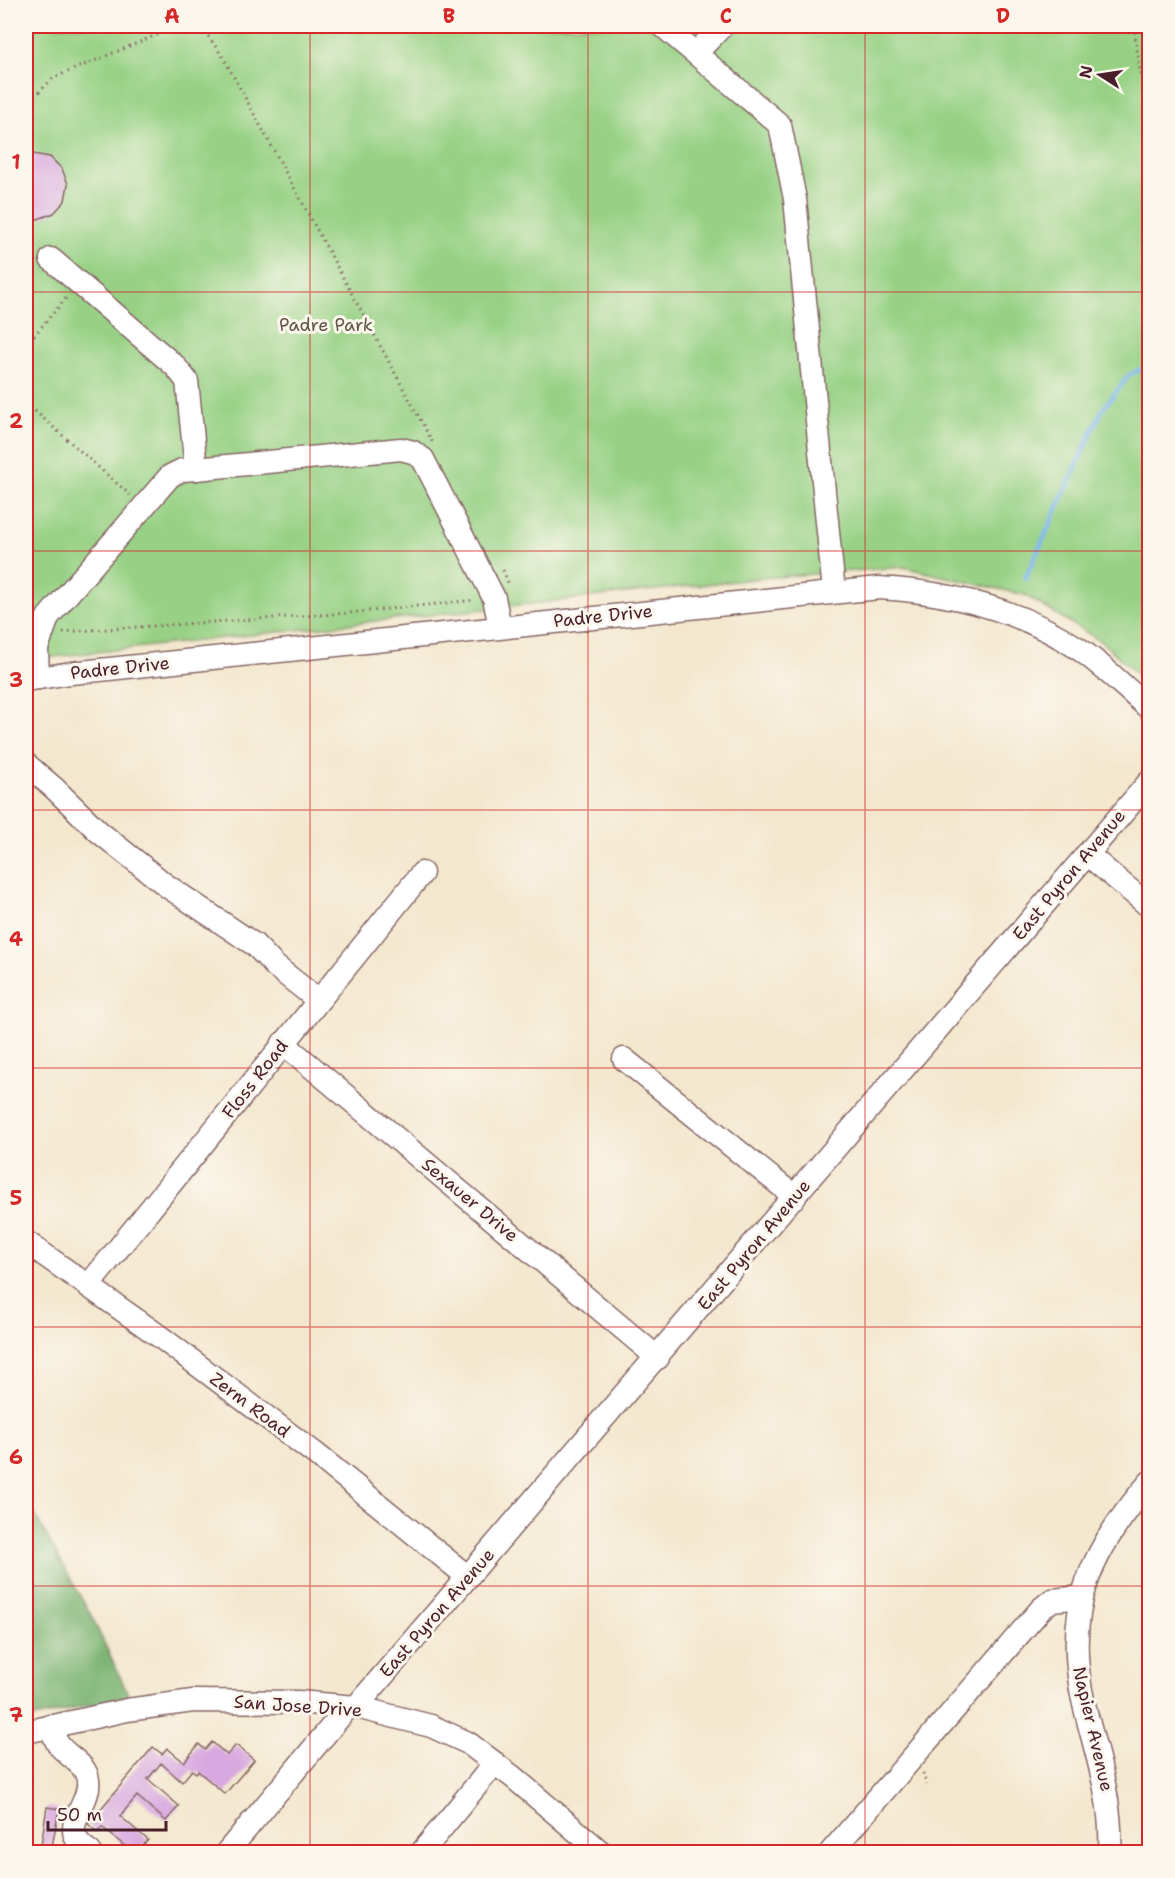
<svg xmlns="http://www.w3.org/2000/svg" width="1175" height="1878" font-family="'Shantell Sans',sans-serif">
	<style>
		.green { fill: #98d185; stroke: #717858; stroke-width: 1.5 }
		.forest { fill: #7ab372; stroke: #62694e; stroke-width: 1.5 }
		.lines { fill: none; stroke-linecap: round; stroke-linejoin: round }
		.stream { stroke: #7cb5ec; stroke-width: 4.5 }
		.building { fill: #d8a8e0 }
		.minor-casing { stroke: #856564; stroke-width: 25 }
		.path { stroke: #856564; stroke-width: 3; stroke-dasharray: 1.5 4.5; stroke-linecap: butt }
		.minor { stroke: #fff; stroke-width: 22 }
		.grid { fill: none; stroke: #d62828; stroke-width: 1.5; stroke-opacity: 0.55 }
		.labels { text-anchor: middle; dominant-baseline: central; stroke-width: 6; stroke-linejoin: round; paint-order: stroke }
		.park-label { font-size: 18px; fill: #615446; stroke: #fbf7ec }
		.street-label { font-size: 18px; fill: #4a1f2b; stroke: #fbf7ec }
		.neatline { fill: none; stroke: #d62828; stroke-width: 2 }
		.grid-label { font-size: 20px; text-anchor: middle; font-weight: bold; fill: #d62828 }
	</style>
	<rect width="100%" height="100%" fill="#fbf7ec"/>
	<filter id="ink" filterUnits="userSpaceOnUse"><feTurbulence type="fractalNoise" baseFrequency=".0167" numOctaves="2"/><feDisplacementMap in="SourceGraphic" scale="12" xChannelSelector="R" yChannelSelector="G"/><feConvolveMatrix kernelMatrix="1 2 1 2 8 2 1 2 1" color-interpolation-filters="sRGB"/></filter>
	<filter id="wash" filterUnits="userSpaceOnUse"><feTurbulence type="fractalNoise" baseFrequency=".008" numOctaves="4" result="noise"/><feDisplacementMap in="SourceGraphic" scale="24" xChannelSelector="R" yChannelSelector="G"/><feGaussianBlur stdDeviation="1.35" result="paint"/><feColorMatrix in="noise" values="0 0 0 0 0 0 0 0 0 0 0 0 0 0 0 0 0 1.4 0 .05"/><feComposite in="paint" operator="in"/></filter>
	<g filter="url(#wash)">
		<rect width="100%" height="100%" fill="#f3e7ce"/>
		<!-- green -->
		<polygon class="green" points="26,26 1149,26 1149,685 1102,642 1025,595 903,567 762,578 26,660"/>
		<!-- forest -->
		<polygon class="forest" points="26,1499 92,1617 129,1696 26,1720"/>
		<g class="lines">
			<!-- stream -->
			<polyline class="stream" points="1025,579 1102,410 1129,375 1150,365"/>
		</g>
		<g id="blocks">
			<!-- building -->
			<g class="building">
				<polygon points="33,154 50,157 62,169 68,184 65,201 54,213 38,219 26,217 26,157"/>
				<polygon points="212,1742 227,1755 236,1745 254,1760 225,1794 198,1771 196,1773 192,1770 182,1782 161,1763 148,1779 179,1806 166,1821 137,1796 120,1816 148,1840 138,1852 132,1852 102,1827 97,1832 88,1824 153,1747 162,1754 167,1748 184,1762 199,1744 205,1750"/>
				<polygon points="47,1807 59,1809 52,1847 41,1845"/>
			</g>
		</g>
	</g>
	<g filter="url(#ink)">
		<use href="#blocks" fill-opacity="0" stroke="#856564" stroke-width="1.5"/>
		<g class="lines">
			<!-- minor casing -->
			<g class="minor-casing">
				<g id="minor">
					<polyline points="663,26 780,125 795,199 834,592"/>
					<polyline points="696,53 722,26"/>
					<polyline points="51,259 175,366 187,381 196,469"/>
					<polyline points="38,678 37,648 48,617 170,476 182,470 196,469 401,449 413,452 423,459 494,598 500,627"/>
					<path d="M 26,680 L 71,673 L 879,588 C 950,592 1019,609 1079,649 C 1104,666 1126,689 1150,709"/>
					<polyline points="26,764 54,788 98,831 167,886 255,945 275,966 318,1000"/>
					<polyline points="1087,854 1150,907"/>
					<polyline points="283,1043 658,1358"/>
					<polyline points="624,1059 795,1197"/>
					<polyline points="26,1242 159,1336 317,1455 468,1577"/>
					<polyline points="88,1286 422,873"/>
					<polyline points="356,1707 1150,781"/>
					<path d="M 50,1726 C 53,1732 55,1739 58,1744 C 67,1757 86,1763 88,1780 C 92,1807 53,1828 90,1852"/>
					<polyline points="26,1732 127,1710 193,1701 298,1702 356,1707 431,1726 468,1743 513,1777 601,1852"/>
					<polyline points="227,1852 348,1707"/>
					<polyline points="422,1852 495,1763"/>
					<polyline points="831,1852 1041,1609 1052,1600 1082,1597"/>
					<path d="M 1110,1852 C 1113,1798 1095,1752 1083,1700 C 1063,1608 1091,1550 1150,1482"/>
				</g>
			</g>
			<!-- path -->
			<g class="path">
				<polyline points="180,26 208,36 223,57 433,443"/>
				<polyline points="1134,26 1140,72 1150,108"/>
				<polyline points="26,105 53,78 178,26"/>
				<polyline points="26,345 67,297"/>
				<polyline points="26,403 130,495"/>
				<polyline points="503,570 509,585"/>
				<polyline points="63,632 349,613 475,600"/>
				<polyline points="923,1773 926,1785"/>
			</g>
			<!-- minor -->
			<use href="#minor" class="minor"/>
		</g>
	</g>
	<!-- grid -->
	<path class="grid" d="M 310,26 L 310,1852M 588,26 L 588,1852M 865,26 L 865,1852M 26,292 L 1150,292M 26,551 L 1150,551M 26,810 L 1150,810M 26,1068 L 1150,1068M 26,1327 L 1150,1327M 26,1586 L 1150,1586"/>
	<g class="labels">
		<!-- park labels -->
		<g class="park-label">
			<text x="326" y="325">Padre Park</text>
		</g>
		<!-- street labels -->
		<g class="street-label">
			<text transform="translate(603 616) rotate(-6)">Padre Drive</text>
			<text transform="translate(120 668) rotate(-6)">Padre Drive</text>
			<text transform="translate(1069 875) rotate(-50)">East Pyron Avenue</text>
			<text transform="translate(255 1079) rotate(-52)">Floss Road</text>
			<text transform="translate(470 1200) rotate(40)">Sexauer Drive</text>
			<text transform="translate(754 1245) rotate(-50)">East Pyron Avenue</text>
			<text transform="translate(250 1405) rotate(37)">Zerm Road</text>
			<text transform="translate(437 1613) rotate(-49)">East Pyron Avenue</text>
			<text transform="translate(298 1706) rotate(4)">San Jose Drive</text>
			<text transform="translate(1093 1729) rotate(77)">Napier Avenue</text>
		</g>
	</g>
	<!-- margin -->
	<rect width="1175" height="1878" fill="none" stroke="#fbf7ec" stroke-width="66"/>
	<!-- north arrow -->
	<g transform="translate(1100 75) rotate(282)" stroke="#fbf7ec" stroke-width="4.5" paint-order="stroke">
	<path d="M0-4.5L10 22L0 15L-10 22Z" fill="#4a1f2b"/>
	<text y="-9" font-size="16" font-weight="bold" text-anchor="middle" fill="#4a1f2b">N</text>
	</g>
	<!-- scale -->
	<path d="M48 1821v9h118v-9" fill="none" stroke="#4a1f2b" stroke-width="3"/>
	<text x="57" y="1821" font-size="18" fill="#4a1f2b" stroke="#fbf7ec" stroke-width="4.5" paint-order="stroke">50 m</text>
	<rect x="33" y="33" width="1109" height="1812" class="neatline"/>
	<g class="grid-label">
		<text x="172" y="23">A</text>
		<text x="449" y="23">B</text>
		<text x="726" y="23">C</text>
		<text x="1003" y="23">D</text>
		<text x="16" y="169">1</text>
		<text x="16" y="428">2</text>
		<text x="16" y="687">3</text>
		<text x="16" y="946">4</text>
		<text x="16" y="1205">5</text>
		<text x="16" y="1464">6</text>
		<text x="16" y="1722">7</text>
	</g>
</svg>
